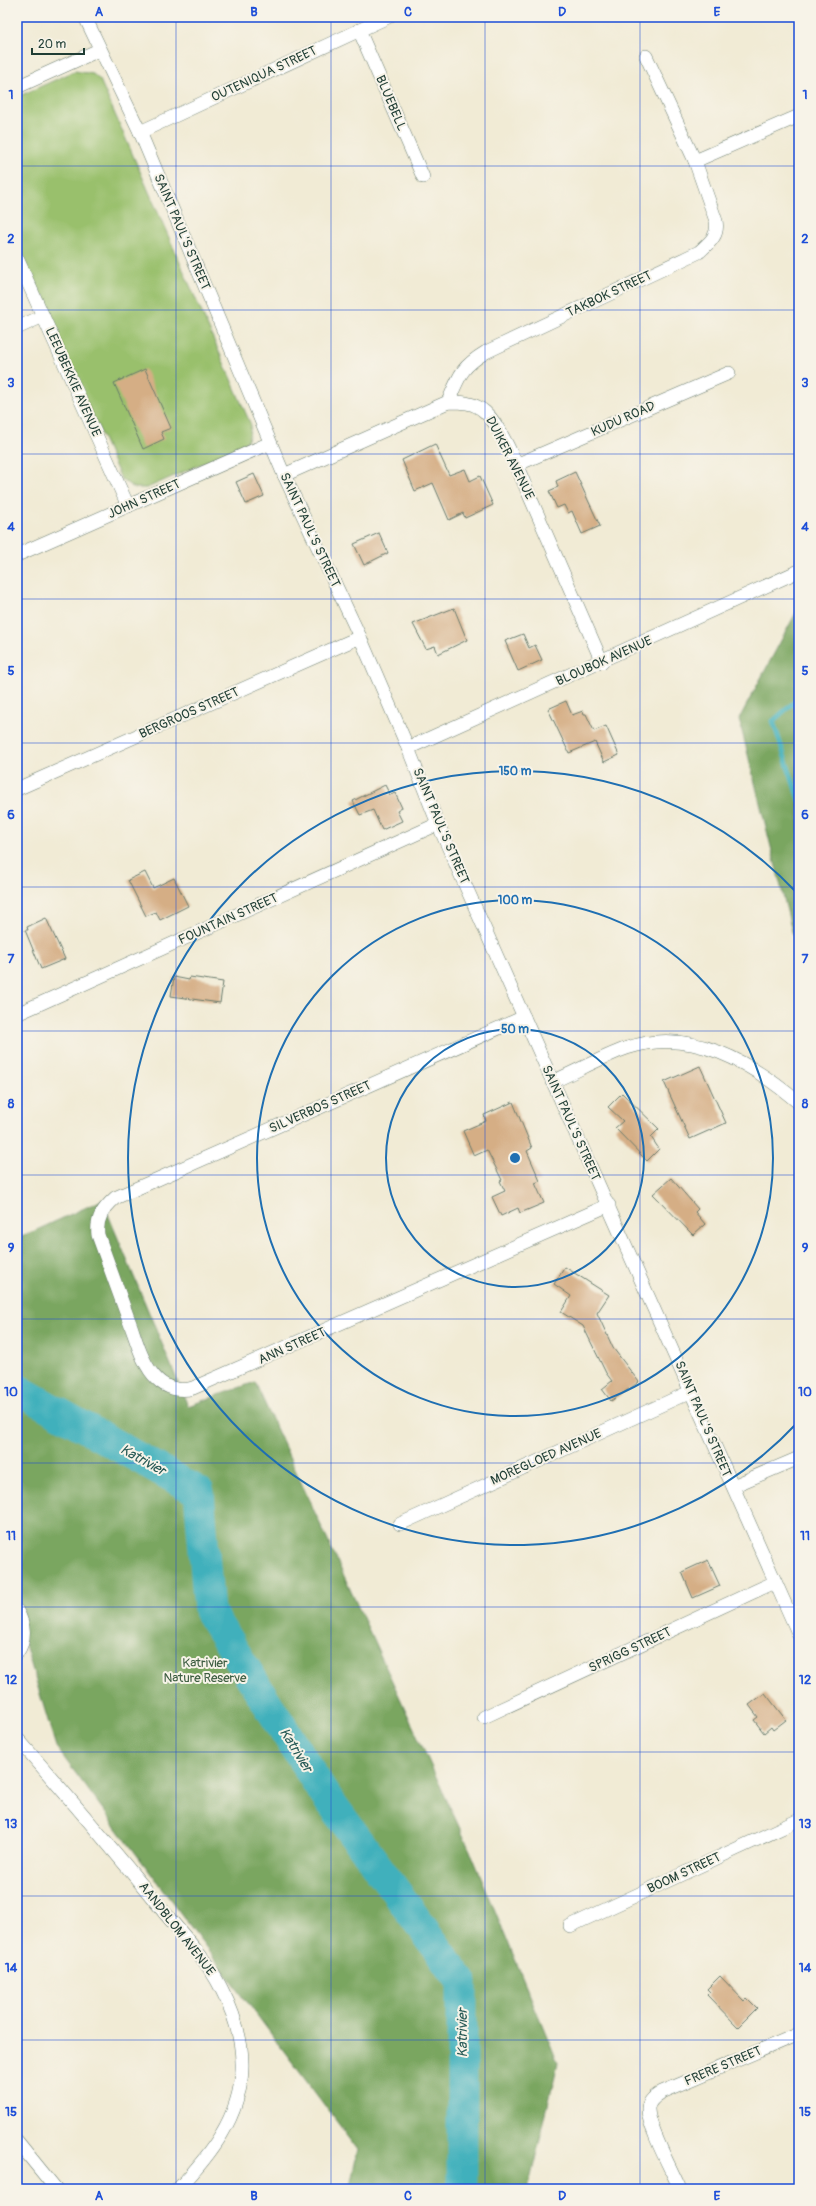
<svg xmlns="http://www.w3.org/2000/svg" width="816" height="2206" font-family="Pangolin,sans-serif">
	<style>
		.green { fill: #99c06c; stroke: #5c7e50 }
		.forest { fill: #7aa660; stroke: #4c724a }
		.lines { fill: none; stroke-linecap: round; stroke-linejoin: round }
		.stream { stroke: #40b0bc; stroke-width: 5 }
		.river { stroke: #40b0bc; stroke-width: 31 }
		.building { fill: #d5ae85 }
		.minor-casing { stroke: #687a6c; stroke-width: 14 }
		.minor { stroke: #fff; stroke-width: 13 }
		.grid { fill: none; stroke: #1d4ed8; stroke-width: 1; stroke-opacity: 0.55 }
		.ring { fill: none; stroke: #1f6fb2; stroke-width: 2 }
		.labels { text-anchor: middle; dominant-baseline: central; stroke-width: 4; stroke-linejoin: round; paint-order: stroke }
		.street-label { font-size: 13px; fill: #1f3d34; stroke: #f7f3e8 }
		.park-label { font-size: 13px; fill: #3e5e42; stroke: #f7f3e8 }
		.water-label { font-size: 14px; font-style: italic; fill: #275a56; stroke: #f7f3e8 }
		.centre { fill: #1f6fb2; stroke: #f7f3e8; stroke-width: 2 }
		.ring-label { font-size: 12px; text-anchor: middle; font-weight: bold; fill: #1f6fb2; stroke: #f7f3e8; stroke-width: 4; stroke-linejoin: round; paint-order: stroke }
		.neatline { fill: none; stroke: #1d4ed8; stroke-width: 1.5 }
		.grid-label { font-size: 13px; text-anchor: middle; font-weight: bold; fill: #1d4ed8 }
	</style>
	<rect width="100%" height="100%" fill="#f7f3e8"/>
	<filter id="ink" filterUnits="userSpaceOnUse"><feTurbulence type="fractalNoise" baseFrequency=".025" numOctaves="2"/><feDisplacementMap in="SourceGraphic" scale="8" xChannelSelector="R" yChannelSelector="G"/><feConvolveMatrix kernelMatrix="1 2 1 2 8 2 1 2 1" color-interpolation-filters="sRGB"/></filter>
	<filter id="wash" filterUnits="userSpaceOnUse"><feTurbulence type="fractalNoise" baseFrequency=".012" numOctaves="4" result="noise"/><feDisplacementMap in="SourceGraphic" scale="16" xChannelSelector="R" yChannelSelector="G"/><feGaussianBlur stdDeviation="0.9" result="paint"/><feColorMatrix in="noise" values="0 0 0 0 0 0 0 0 0 0 0 0 0 0 0 0 0 1.4 0 .05"/><feComposite in="paint" operator="in"/></filter>
	<g filter="url(#wash)">
		<rect width="100%" height="100%" fill="#f1ebd5"/>
		<!-- green -->
		<polygon class="green" points="75,71 93,74 100,80 251,425 248,440 240,447 147,488 134,488 121,479 17,245 17,97"/>
		<!-- forest -->
		<g class="forest">
			<polygon points="799,607 799,959 739,719"/>
			<polygon points="102,1200 188,1406 255,1382 472,1855 558,2063 528,2189 349,2189 358,2150 56,1747 17,1618 17,1239"/>
		</g>
		<g class="lines">
			<!-- stream -->
			<polyline class="stream" points="799,698 773,721 799,800"/>
			<!-- river -->
			<polyline class="river" points="17,1389 199,1492 209,1611 325,1795 462,1982 462,2189"/>
		</g>
		<g id="blocks">
			<!-- building -->
			<g class="building">
				<polygon points="145,369 171,428 161,432 164,439 143,449 114,383"/>
				<polygon points="435,444 449,475 465,469 470,481 480,476 493,505 465,518 463,513 449,520 433,483 415,491 402,460"/>
				<polygon points="575,472 600,526 582,534 572,511 568,513 564,505 557,508 549,491 558,487 556,481"/>
				<polygon points="254,474 264,496 246,504 236,482"/>
				<polygon points="379,533 388,553 364,565 354,544"/>
				<polygon points="454,608 467,640 438,654 435,646 426,649 413,624"/>
				<polygon points="523,634 529,648 535,645 542,660 518,671 505,641"/>
				<polygon points="566,701 572,715 583,711 584,714 586,714 594,731 606,726 619,755 604,762 595,742 569,753 548,709"/>
				<polygon points="385,785 390,795 395,793 402,808 397,811 402,821 382,830 373,810 360,815 353,801"/>
				<polygon points="145,872 153,888 174,878 188,906 160,920 156,912 146,916 128,880"/>
				<polygon points="46,918 65,959 41,969 25,930 28,930 27,927"/>
				<polygon points="174,977 189,980 190,977 223,982 220,1003 171,996"/>
				<polygon points="700,1066 726,1123 690,1139 664,1082"/>
				<polygon points="622,1093 659,1129 651,1137 659,1149 647,1161 615,1128 623,1121 608,1107"/>
				<polygon points="513,1102 532,1148 527,1151 540,1181 535,1183 544,1203 520,1213 518,1208 501,1216 492,1197 505,1191 500,1181 502,1180 487,1150 474,1156 463,1131 486,1121 484,1115"/>
				<polygon points="671,1178 698,1209 695,1212 705,1224 693,1235 653,1194"/>
				<polygon points="565,1267 609,1295 597,1313 613,1348 639,1382 611,1401 602,1389 612,1381 606,1373 583,1326 561,1312 571,1296 554,1284"/>
				<polygon points="708,1560 720,1586 693,1598 682,1572"/>
				<polygon points="765,1693 786,1720 773,1730 771,1727 764,1733 754,1720 758,1717 749,1705"/>
				<polygon points="720,1976 744,2001 747,1998 757,2008 738,2027 707,1995 710,1992 707,1989"/>
			</g>
		</g>
	</g>
	<g filter="url(#ink)">
		<use href="#blocks" fill-opacity="0" stroke="#687a6c" stroke-width="1"/>
		<g class="lines">
			<!-- minor casing -->
			<g class="minor-casing">
				<g id="minor">
					<polyline points="85,17 140,132 284,475 360,637 408,748 438,824 799,1635"/>
					<polyline points="359,30 423,177"/>
					<polyline points="17,87 99,50"/>
					<polyline points="140,132 388,17"/>
					<polyline points="695,161 799,116"/>
					<polyline points="17,258 128,506"/>
					<polyline points="17,328 43,316"/>
					<path d="M 448,402 C 459,376 461,367 486,352 L 699,252 C 709,243 719,236 716,221 L 695,161 L 646,56"/>
					<polyline points="516,465 729,373"/>
					<path d="M 284,475 L 448,402 C 461,402 474,402 485,412 C 503,428 520,474 530,497 C 554,552 578,607 602,662"/>
					<polyline points="17,555 270,443"/>
					<polyline points="408,748 799,571"/>
					<polyline points="17,789 360,637"/>
					<polyline points="17,1014 438,824"/>
					<path d="M 524,1017 L 115,1198 C 103,1209 96,1218 98,1235 C 108,1263 118,1291 128,1318 C 136,1338 141,1363 157,1379 C 166,1388 180,1392 193,1388 L 609,1205"/>
					<path d="M 552,1082 C 577,1071 602,1057 627,1048 C 691,1026 752,1063 799,1103"/>
					<polyline points="733,1486 799,1458"/>
					<polyline points="400,1524 692,1391"/>
					<path d="M 17,1611 C 25,1625 26,1640 17,1653"/>
					<polyline points="484,1717 775,1582"/>
					<path d="M 17,1738 C 65,1793 113,1849 159,1906 C 180,1932 206,1958 221,1988 C 234,2013 243,2041 242,2069 C 240,2118 210,2155 178,2189"/>
					<polyline points="570,1926 799,1820"/>
					<polyline points="17,2141 56,2189"/>
					<path d="M 680,2189 C 672,2171 647,2125 648,2108 C 649,2100 656,2096 662,2092 L 799,2034"/>
				</g>
			</g>
			<!-- minor -->
			<use href="#minor" class="minor"/>
		</g>
	</g>
	<!-- grid -->
	<path class="grid" d="M 176,17 L 176,2189M 331,17 L 331,2189M 485,17 L 485,2189M 640,17 L 640,2189M 17,166 L 799,166M 17,310 L 799,310M 17,454 L 799,454M 17,599 L 799,599M 17,743 L 799,743M 17,887 L 799,887M 17,1031 L 799,1031M 17,1175 L 799,1175M 17,1319 L 799,1319M 17,1463 L 799,1463M 17,1607 L 799,1607M 17,1752 L 799,1752M 17,1896 L 799,1896M 17,2040 L 799,2040"/>
	<!-- distance rings -->
	<g class="ring">
		<circle cx="515" cy="1158" r="129"/>
		<circle cx="515" cy="1158" r="258"/>
		<path d="M798 1422A387 387 0 1 1 798 894"/>
	</g>
	<g class="labels">
		<!-- street labels -->
		<g class="street-label">
			<text transform="translate(264 74) rotate(-25)">OUTENIQUA STREET</text>
			<text transform="translate(391 103) rotate(67)">BLUEBELL</text>
			<text transform="translate(182 232) rotate(67)">SAINT PAUL'S STREET</text>
			<text transform="translate(609 294) rotate(-25)">TAKBOK STREET</text>
			<text transform="translate(73 382) rotate(66)">LEEUBEKKIE AVENUE</text>
			<text transform="translate(623 419) rotate(-24)">KUDU ROAD</text>
			<text transform="translate(510 458) rotate(63)">DUIKER AVENUE</text>
			<text transform="translate(144 499) rotate(-24)">JOHN STREET</text>
			<text transform="translate(310 530) rotate(65)">SAINT PAUL'S STREET</text>
			<text transform="translate(604 661) rotate(-24)">BLOUBOK AVENUE</text>
			<text transform="translate(189 713) rotate(-24)">BERGROOS STREET</text>
			<text transform="translate(441 826) rotate(67)">SAINT PAUL'S STREET</text>
			<text transform="translate(228 919) rotate(-24)">FOUNTAIN STREET</text>
			<text transform="translate(320 1107) rotate(-24)">SILVERBOS STREET</text>
			<text transform="translate(571 1123) rotate(66)">SAINT PAUL'S STREET</text>
			<text transform="translate(292 1346) rotate(-24)">ANN STREET</text>
			<text transform="translate(703 1419) rotate(67)">SAINT PAUL'S STREET</text>
			<text transform="translate(546 1457) rotate(-24)">MOREGLOED AVENUE</text>
			<text transform="translate(630 1650) rotate(-25)">SPRIGG STREET</text>
			<text transform="translate(684 1873) rotate(-25)">BOOM STREET</text>
			<text transform="translate(177 1929) rotate(52)">AANDBLOM AVENUE</text>
			<text transform="translate(723 2066) rotate(-23)">FRERE STREET</text>
		</g>
		<!-- park labels -->
		<g class="park-label">
			<text x="205" y="1663">Katrivier<tspan x="205" dy="15">Nature Reserve</tspan></text>
		</g>
		<!-- water labels -->
		<g class="water-label">
			<text transform="translate(143 1460) rotate(29)">Katrivier</text>
			<text transform="translate(296 1750) rotate(58)">Katrivier</text>
			<text transform="translate(462 2033) rotate(-90)">Katrivier</text>
		</g>
	</g>
	<circle cx="515" cy="1158" r="6" class="centre"/>
	<g class="ring-label">
		<text x="515" y="775">150 m</text>
		<text x="515" y="904">100 m</text>
		<text x="515" y="1033">50 m</text>
	</g>
	<!-- margin -->
	<rect width="816" height="2206" fill="none" stroke="#f7f3e8" stroke-width="44"/>
	<!-- scale -->
	<path d="M32 48v6h52v-6" fill="none" stroke="#1f3d34" stroke-width="2"/>
	<text x="38" y="48" font-size="12" fill="#1f3d34" stroke="#f7f3e8" stroke-width="3" paint-order="stroke">20 m</text>
	<rect x="22" y="22" width="772" height="2162" class="neatline"/>
	<g class="grid-label">
		<text x="99" y="16">A</text>
		<text x="254" y="16">B</text>
		<text x="408" y="16">C</text>
		<text x="562" y="16">D</text>
		<text x="717" y="16">E</text>
		<text x="11" y="99">1</text>
		<text x="805" y="99">1</text>
		<text x="11" y="243">2</text>
		<text x="805" y="243">2</text>
		<text x="11" y="387">3</text>
		<text x="805" y="387">3</text>
		<text x="11" y="531">4</text>
		<text x="805" y="531">4</text>
		<text x="11" y="675">5</text>
		<text x="805" y="675">5</text>
		<text x="11" y="819">6</text>
		<text x="805" y="819">6</text>
		<text x="11" y="963">7</text>
		<text x="805" y="963">7</text>
		<text x="11" y="1108">8</text>
		<text x="805" y="1108">8</text>
		<text x="11" y="1252">9</text>
		<text x="805" y="1252">9</text>
		<text x="11" y="1396">10</text>
		<text x="805" y="1396">10</text>
		<text x="11" y="1540">11</text>
		<text x="805" y="1540">11</text>
		<text x="11" y="1684">12</text>
		<text x="805" y="1684">12</text>
		<text x="11" y="1828">13</text>
		<text x="805" y="1828">13</text>
		<text x="11" y="1972">14</text>
		<text x="805" y="1972">14</text>
		<text x="11" y="2116">15</text>
		<text x="805" y="2116">15</text>
		<text x="99" y="2200">A</text>
		<text x="254" y="2200">B</text>
		<text x="408" y="2200">C</text>
		<text x="562" y="2200">D</text>
		<text x="717" y="2200">E</text>
	</g>
</svg>
